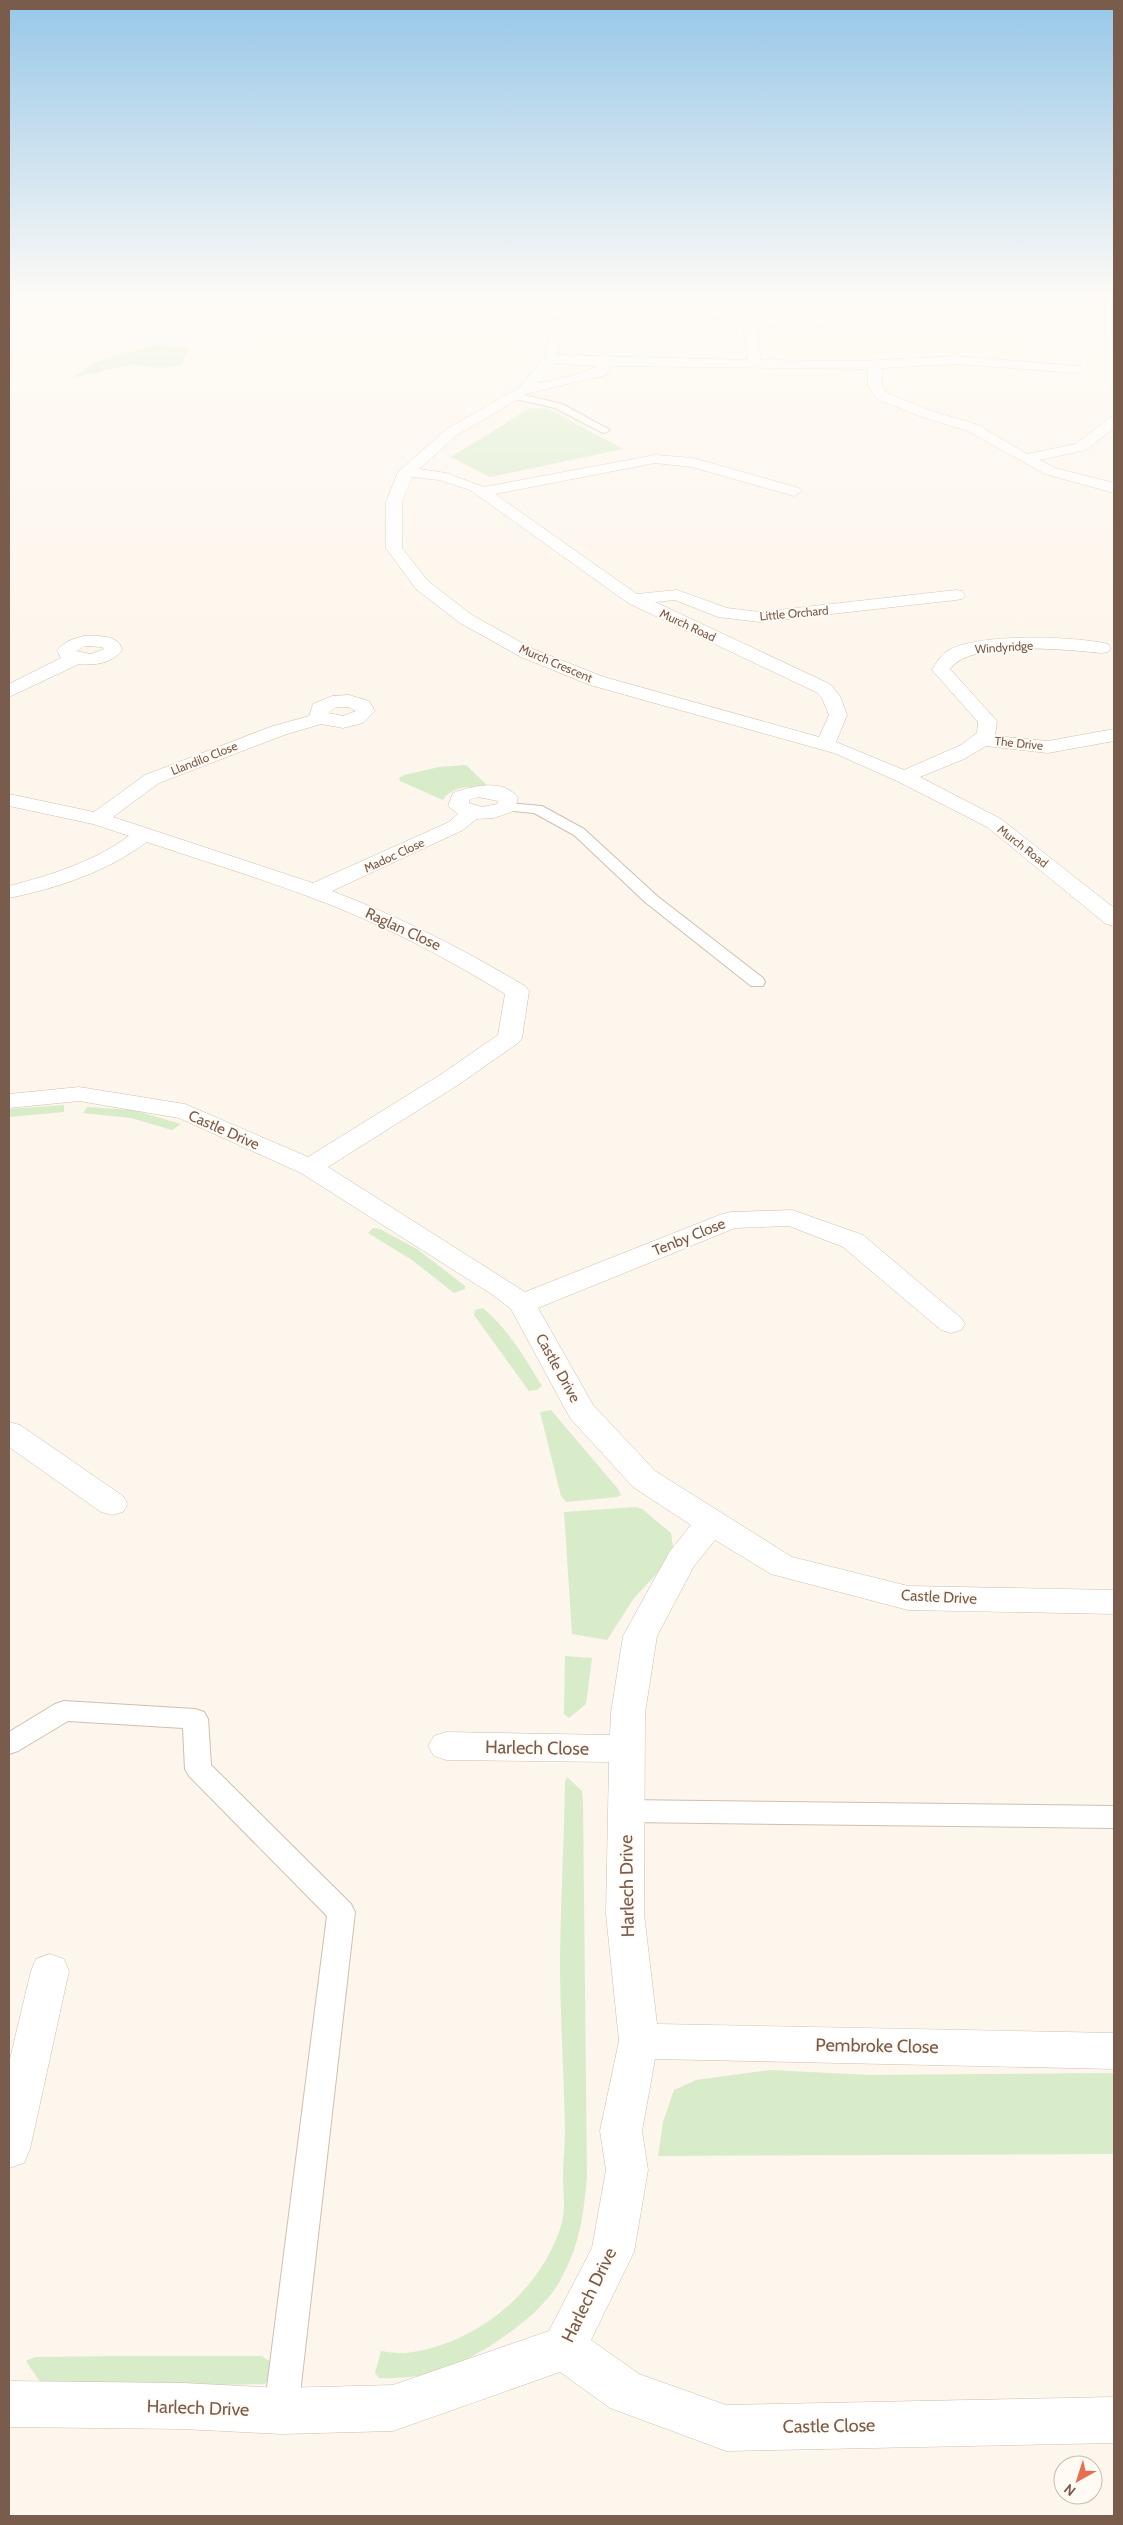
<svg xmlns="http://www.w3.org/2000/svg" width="1123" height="2525" font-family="Cabin,sans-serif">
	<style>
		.green { fill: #d8ecc9 }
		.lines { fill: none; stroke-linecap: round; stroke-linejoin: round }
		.service-casing { stroke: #d1beb0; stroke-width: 2 }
		.minor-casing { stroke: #d1beb0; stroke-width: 1 }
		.service { fill: #fff; fill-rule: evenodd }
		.minor { fill: #fff; fill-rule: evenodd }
		.labels { text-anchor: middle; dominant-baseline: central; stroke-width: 4; stroke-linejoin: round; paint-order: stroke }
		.far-street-label { font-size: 12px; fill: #7a5c4d; stroke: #fffaf3 }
		.street-label { font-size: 15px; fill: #7a5c4d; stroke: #fffaf3 }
		.near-street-label { font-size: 18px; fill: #7a5c4d; stroke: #fffaf3 }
	</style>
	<rect width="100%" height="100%" fill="#fdf6ec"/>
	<!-- green -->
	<g class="green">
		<polygon points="155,345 189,350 181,365 159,368 134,364 73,378 94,363"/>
		<polygon points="530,408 548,409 623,449 490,477 451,457"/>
		<path d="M 466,765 L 490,788 C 475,786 452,785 443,800 L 400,781 L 399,778 L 404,775 L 439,767 Z"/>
		<polygon points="64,1105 64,1112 9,1117 9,1109"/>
		<polygon points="87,1107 133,1110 181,1124 172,1130 131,1118 83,1113"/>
		<polygon points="373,1228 380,1229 417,1249 465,1286 465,1289 454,1293 412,1260 368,1233"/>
		<path d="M 483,1308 C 509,1330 525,1358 542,1386 L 537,1390 L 529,1391 L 474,1315 L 475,1310 Z"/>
		<polygon points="551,1410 618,1489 621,1495 617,1497 566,1502 561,1496 540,1412"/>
		<polygon points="635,1507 642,1509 671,1533 673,1548 665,1565 634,1598 607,1640 572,1634 564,1512"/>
		<polygon points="565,1656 592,1658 586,1704 569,1718 564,1714"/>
		<path d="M 567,1777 L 582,1791 L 583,1801 L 587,2178 C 583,2217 580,2244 561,2279 C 543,2315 483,2354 446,2369 C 427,2376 399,2379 379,2378 L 375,2373 L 381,2351 C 389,2352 399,2354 407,2353 C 474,2345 536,2295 559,2232 C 567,2209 563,2198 563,2176 C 563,2161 565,2146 565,2130 C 564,2079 561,2027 560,1975 C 560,1911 564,1847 565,1782 Z"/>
		<polygon points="770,2070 869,2075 1114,2073 1114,2154 658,2156 663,2122 674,2090 696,2080"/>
		<polygon points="118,2356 261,2356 278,2366 265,2384 49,2388 38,2379 26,2361 35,2357"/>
	</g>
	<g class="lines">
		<!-- service casing -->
		<g class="service-casing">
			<g id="service">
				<polygon points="515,393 562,404 610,430 605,433 601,432 555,408 511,398 511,394"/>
				<polygon points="507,803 542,806 584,829 657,896 763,978 765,982 763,986 751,986 645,902 574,835 534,813 502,810 500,807 502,804"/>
				<polygon points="64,1701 195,1709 204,1712 208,1719 211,1765 351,1904 355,1912 298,2411 293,2423 281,2428 269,2423 264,2411 327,1916 189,1776 185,1769 183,1728 68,1721 18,1751 9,1754 9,1732 55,1704"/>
				<polygon points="626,1800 1114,1806 1114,1828 626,1822 617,1818 613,1811 617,1804"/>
			</g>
		</g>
		<!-- minor casing -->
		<g class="minor-casing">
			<g id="minor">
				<path d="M 694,298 L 706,298 L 701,305 C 733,317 823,324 855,315 C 875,309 877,298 901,298 C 897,303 891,306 885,309 C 847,332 799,326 756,323 L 761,360 L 862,361 L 956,356 L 1079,366 L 1081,369 L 1079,372 L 1074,373 L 956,364 L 882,368 L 882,386 L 887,393 L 929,410 L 978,425 L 1027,454 L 1076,444 L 1109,418 L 1114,417 L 1114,428 L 1086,450 L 1040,460 L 1055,468 L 1114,483 L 1114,493 L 1045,474 L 968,431 L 919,416 L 877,399 L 868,386 L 868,369 L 611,366 L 606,375 L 529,393 L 457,435 L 419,469 L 446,473 L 484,487 L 655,455 L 693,458 L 799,488 L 802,491 L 794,496 L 692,467 L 655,463 L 495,494 L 637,594 L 677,590 L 727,608 L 760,612 L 956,590 L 962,591 L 965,595 L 962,599 L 956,600 L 760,622 L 718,617 L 675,600 L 655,602 L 830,684 L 840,696 L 847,715 L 836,742 L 904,770 L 961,745 L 977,733 L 978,722 L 932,670 C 936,663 942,654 949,650 C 979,633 1075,636 1108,644 L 1111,648 L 1108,652 L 1102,653 C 1068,650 971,639 950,669 L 997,721 L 995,736 L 1048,741 L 1114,729 L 1114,741 L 1048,753 L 986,746 L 964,759 L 920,777 L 1001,819 L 1114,908 L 1114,926 L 1106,924 L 987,827 L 897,781 L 834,753 L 590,685 L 521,657 L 460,623 L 416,589 L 386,548 L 386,502 L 398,472 L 447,429 L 520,387 L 544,358 L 551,327 L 546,322 L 547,319 L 557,319 L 564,326 L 558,355 L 748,360 L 743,321 C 727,319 699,319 688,307 ZM 555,363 L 593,366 L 596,367 L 572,376 L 538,383 ZM 412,477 L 439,480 L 470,490 L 628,603 L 816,692 L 822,698 L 829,715 L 819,737 L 604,677 L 533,649 L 472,615 L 428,581 L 402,548 L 402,502 Z"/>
				<path d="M 963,298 C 978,298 1031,296 1040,307 L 1034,311 L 969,302 Z"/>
				<path d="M 84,636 C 97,636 119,634 122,650 C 113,663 94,666 79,664 L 9,697 L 9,684 L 61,658 L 57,651 C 64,641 73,639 84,636 ZM 85,646 L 102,647 L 104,649 L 91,654 L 76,651 Z"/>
				<path d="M 349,695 L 369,701 L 375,711 L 363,723 L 343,728 L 321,724 L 284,735 L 159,783 L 113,817 L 313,883 L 449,822 L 458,814 L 448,806 L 453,793 C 472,786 504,778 518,798 L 514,811 L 494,818 L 477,819 L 463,830 L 332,891 C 400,917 463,949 525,986 L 529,991 L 522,1038 L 518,1043 L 458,1085 L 328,1167 L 525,1292 L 722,1214 L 731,1212 L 792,1210 L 863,1235 L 961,1318 L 965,1324 L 961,1330 L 951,1333 L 941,1330 L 843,1247 L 789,1226 L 735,1228 L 538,1308 L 593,1405 L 655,1471 L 792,1557 L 908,1586 L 1114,1590 L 1114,1614 L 908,1610 L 771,1574 L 715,1540 L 694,1566 L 657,1636 L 645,1713 L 644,1914 L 657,2024 L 1114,2033 L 1114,2069 L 655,2059 L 642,2131 L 648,2170 L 634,2252 L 591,2340 L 639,2374 L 726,2405 L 1114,2397 L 1114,2443 L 726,2451 L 610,2408 L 560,2372 L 393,2431 L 281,2434 L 183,2429 L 9,2427 L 9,2381 L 183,2383 L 281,2388 L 393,2385 L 549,2331 L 592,2248 L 606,2170 L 600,2131 L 619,2041 L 606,1914 L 609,1762 L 446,1760 L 434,1756 L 428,1746 L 434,1736 L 446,1732 L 610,1735 L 611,1713 L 623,1636 L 670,1551 L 691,1525 L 633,1487 L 570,1418 L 511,1309 L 493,1295 L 301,1173 L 179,1118 L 79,1101 L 9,1108 L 9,1094 L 79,1087 L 185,1104 L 308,1157 L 440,1075 L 498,1035 L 505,994 C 442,955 376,921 307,896 C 254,876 200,860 147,842 C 106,872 58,888 9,898 L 9,886 C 51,875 93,862 129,836 L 93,824 L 9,806 L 9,794 L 94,812 L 145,775 L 270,727 L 309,716 L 313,704 L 332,696 ZM 336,707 L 348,707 L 356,711 L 343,716 L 328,713 ZM 478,797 L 498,801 L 497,804 L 482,807 L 469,803 L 469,800 Z"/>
				<polygon points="9,1422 20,1425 123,1496 128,1504 123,1512 112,1515 101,1512 9,1447"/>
				<polygon points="50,1954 64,1959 69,1971 30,2149 24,2163 9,2168 9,2063 31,1971 36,1959"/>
			</g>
		</g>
		<!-- service -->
		<use href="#service" class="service"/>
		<!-- minor -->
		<use href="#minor" class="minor"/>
	</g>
	<!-- sky -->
	<linearGradient id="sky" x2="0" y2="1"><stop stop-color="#97c7e8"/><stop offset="0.46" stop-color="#fefbf6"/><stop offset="1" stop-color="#fefbf6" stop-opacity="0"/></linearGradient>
	<rect width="1123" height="651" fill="url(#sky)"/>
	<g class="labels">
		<!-- far-street labels -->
		<g class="far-street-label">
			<text transform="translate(794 613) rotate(-5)">Little Orchard</text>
			<text transform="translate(688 625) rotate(25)">Murch Road</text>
			<text transform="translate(1004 647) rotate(-4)">Windyridge</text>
			<text transform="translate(556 663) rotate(23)">Murch Crescent</text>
			<text transform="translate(1019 743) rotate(6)">The Drive</text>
			<text transform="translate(204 758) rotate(-22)">Llandilo Close</text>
			<text transform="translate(1023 846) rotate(38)">Murch Road</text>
			<text transform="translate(394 855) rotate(-25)">Madoc Close</text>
		</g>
		<!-- street labels -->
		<g class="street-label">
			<text transform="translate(403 929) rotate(25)">Raglan Close</text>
			<text transform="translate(224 1130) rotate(24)">Castle Drive</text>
			<text transform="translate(689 1237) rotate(-22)">Tenby Close</text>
			<text transform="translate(558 1368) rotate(61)">Castle Drive</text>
			<text transform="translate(939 1597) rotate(3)">Castle Drive</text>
		</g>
		<!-- near-street labels -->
		<g class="near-street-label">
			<text transform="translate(537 1748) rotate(1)">Harlech Close</text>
			<text transform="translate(627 1886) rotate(-91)">Harlech Drive</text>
			<text transform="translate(877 2046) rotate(1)">Pembroke Close</text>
			<text transform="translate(589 2295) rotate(-64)">Harlech Drive</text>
			<text transform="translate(198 2408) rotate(2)">Harlech Drive</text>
			<text transform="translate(829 2426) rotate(-1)">Castle Close</text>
		</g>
	</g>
	<!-- border -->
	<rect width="1123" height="2525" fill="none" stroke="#7a5c4d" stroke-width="20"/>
	<!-- north arrow -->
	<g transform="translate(1078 2480) rotate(219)"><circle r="24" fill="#fffaf3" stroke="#cabbb1"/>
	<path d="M0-4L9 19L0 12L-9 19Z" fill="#e76f51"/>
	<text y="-8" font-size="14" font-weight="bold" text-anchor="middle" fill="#7a5c4d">N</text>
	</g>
</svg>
